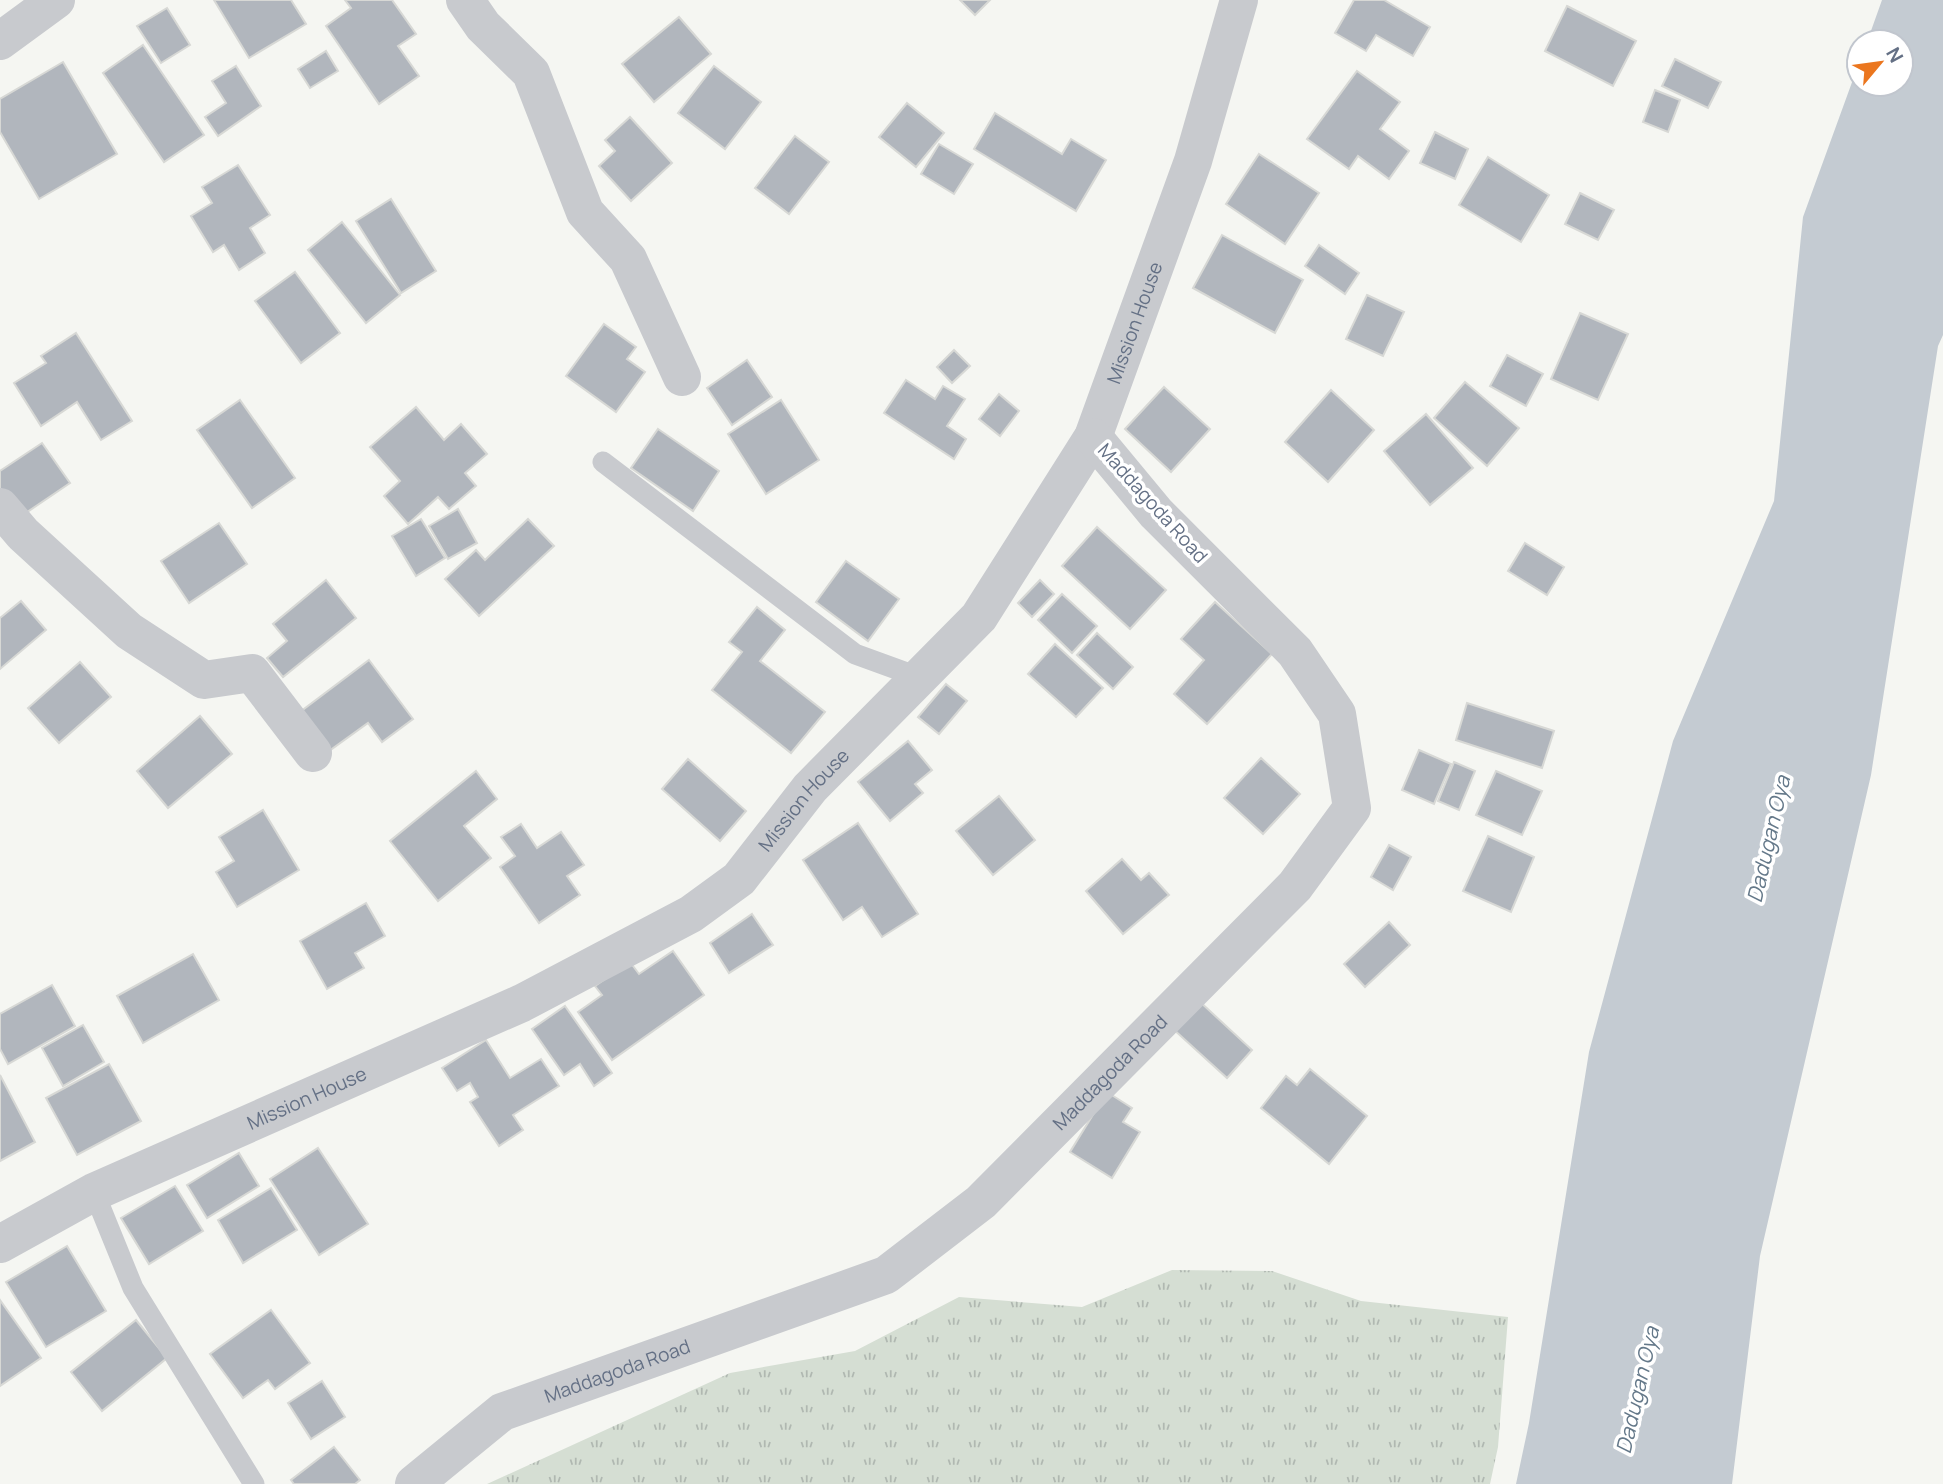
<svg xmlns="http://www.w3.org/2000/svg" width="1943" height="1484" font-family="Manrope,sans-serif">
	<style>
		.grass { fill: url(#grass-tufts) }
		.water { fill: #c4cbd2 }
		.building { fill: #b1b6bd; stroke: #d7d8d5; stroke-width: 2 }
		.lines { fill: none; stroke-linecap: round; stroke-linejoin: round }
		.service { stroke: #c8cace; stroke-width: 21 }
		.minor { stroke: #c8cace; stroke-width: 38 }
		.tertiary { stroke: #c8cace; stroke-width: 38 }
		.labels { text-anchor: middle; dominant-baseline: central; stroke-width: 7; stroke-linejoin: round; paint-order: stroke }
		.street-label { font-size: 19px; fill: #647085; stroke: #fff }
		.water-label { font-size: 21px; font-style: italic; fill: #647889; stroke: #fff }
	</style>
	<defs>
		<pattern id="grass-tufts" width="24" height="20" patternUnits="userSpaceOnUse" patternTransform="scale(1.75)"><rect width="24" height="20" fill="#d5ded3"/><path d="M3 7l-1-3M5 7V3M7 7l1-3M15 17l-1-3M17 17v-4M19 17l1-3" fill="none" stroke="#b0b8b1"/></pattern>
	</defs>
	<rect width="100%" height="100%" fill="#f5f6f2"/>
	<!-- grass -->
	<polygon class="grass" points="1172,1270 1272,1271 1361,1301 1508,1317 1498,1447 1490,1484 487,1484 730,1373 855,1351 959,1297 1082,1307"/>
	<!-- water -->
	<polygon class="water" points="1882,0 1943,0 1943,335 1938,346 1871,775 1760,1256 1732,1484 1516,1484 1529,1423 1589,1052 1673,741 1774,501 1803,217 1859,63 1859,84 1901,84 1901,42 1867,42"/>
	<!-- building -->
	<g class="building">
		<polygon points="214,0 291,0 306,24 249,58"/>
		<polygon points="345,0 392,0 416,34 398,46 419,76 379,104 326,26 351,8"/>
		<polygon points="960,0 990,0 975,15"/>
		<polygon points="1354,0 1384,0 1430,27 1413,56 1376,35 1366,51 1335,33"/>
		<polygon points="1567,6 1636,41 1613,86 1545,51"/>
		<polygon points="167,8 190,45 161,63 137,26"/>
		<polygon points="679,17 711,54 654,102 622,64"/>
		<polygon points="143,45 204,135 164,162 103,73"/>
		<polygon points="326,51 338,71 310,88 298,69"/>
		<polygon points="1675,59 1721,82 1708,108 1662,86"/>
		<polygon points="63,62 117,154 39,199 0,132 0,99"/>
		<polygon points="236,66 261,106 218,136 205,117 226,103 212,81"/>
		<polygon points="714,66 761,102 725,149 678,113"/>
		<polygon points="1357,71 1400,102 1380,129 1409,151 1389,179 1358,156 1349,169 1307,139"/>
		<polygon points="1655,90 1680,100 1668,132 1643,122"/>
		<polygon points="907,103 944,133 916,167 879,137"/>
		<polygon points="995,113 1062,154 1071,139 1106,160 1076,211 974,149"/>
		<polygon points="630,117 672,163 631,201 599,166 615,151 605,140"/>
		<polygon points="1435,132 1468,149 1455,179 1420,163"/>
		<polygon points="795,136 829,162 789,214 755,188"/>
		<polygon points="939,144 973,164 954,194 921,174"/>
		<polygon points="1259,154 1319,193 1285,244 1226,204"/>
		<polygon points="1488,157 1549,195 1521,242 1459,205"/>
		<polygon points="238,165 270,215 250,228 265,253 239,270 224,245 213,252 191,216 212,203 202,187"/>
		<polygon points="1580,193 1614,210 1598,240 1565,224"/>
		<polygon points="391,199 436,271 401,293 356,221"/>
		<polygon points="342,222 400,295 366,323 308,250"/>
		<polygon points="1222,235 1303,280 1275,333 1193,288"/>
		<polygon points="1319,245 1359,273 1345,294 1305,266"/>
		<polygon points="295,272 340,333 301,363 255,301"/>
		<polygon points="1367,295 1404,312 1383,356 1346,339"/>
		<polygon points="1580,313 1628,334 1598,400 1551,379"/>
		<polygon points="604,324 636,347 627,359 645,372 616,412 566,376"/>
		<polygon points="76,333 132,421 101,440 77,402 41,426 14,383 46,363 41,356"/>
		<polygon points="954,350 970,366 952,383 937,367"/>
		<polygon points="1507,355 1543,374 1526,406 1490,386"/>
		<polygon points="747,360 772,397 732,425 707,388"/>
		<polygon points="906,380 935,399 943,386 965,399 947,426 966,439 954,459 884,413"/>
		<polygon points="1465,382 1519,428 1487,466 1434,418"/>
		<polygon points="1164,387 1210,429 1171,472 1125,429"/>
		<polygon points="1331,390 1374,430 1328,482 1285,442"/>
		<polygon points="999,394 1019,411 1000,436 979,419"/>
		<polygon points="240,400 295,478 252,508 197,430"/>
		<polygon points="781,400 819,460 766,494 728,434"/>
		<polygon points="416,407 444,440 461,424 487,454 465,473 476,486 449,509 438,497 408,524 384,496 400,481 370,447"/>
		<polygon points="1426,414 1473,468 1430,505 1384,451"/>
		<polygon points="658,429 719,471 693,511 631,468"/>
		<polygon points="42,443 70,483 14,521 0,500 0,471"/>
		<polygon points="458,509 477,543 448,559 429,526"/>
		<polygon points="421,519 445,558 416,576 392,536"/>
		<polygon points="528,519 554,546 479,616 445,579 476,550 485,560"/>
		<polygon points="219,523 247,564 189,603 161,561"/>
		<polygon points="1097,527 1166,590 1130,629 1062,566"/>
		<polygon points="1525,543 1564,567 1547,595 1508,571"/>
		<polygon points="846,561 899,599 868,641 816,602"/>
		<polygon points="326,580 356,618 283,677 267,658 287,641 273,624"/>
		<polygon points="1040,580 1054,594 1032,617 1018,603"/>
		<polygon points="1062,594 1097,626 1072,653 1038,620"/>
		<polygon points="21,601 46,630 0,669 0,618"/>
		<polygon points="1215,602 1272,654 1207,724 1174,694 1204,660 1181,639"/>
		<polygon points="757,607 785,630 760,661 825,712 791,753 712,690 742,652 729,642"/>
		<polygon points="1097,633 1133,667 1113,689 1077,655"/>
		<polygon points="1055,644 1103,688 1076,717 1028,674"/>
		<polygon points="369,660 413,719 382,742 368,723 329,751 300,712"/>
		<polygon points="80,662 111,697 59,743 28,708"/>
		<polygon points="946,684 967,701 939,734 918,717"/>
		<polygon points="1467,703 1554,731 1542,768 1456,740"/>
		<polygon points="200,716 232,754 168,808 137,771"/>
		<polygon points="908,741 932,770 915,784 923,793 890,821 858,782"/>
		<polygon points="1419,750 1451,764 1434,804 1402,790"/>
		<polygon points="1261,758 1300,794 1263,834 1224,798"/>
		<polygon points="688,759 746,811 720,841 662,789"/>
		<polygon points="1454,762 1475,771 1459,810 1438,801"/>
		<polygon points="476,771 497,799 464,826 491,858 438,901 390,841"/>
		<polygon points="1496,771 1542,791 1522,835 1476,815"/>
		<polygon points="999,796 1035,840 993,875 956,831"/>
		<polygon points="263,810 299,870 237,907 216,872 234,861 219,837"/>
		<polygon points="858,823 918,914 882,937 862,907 843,920 803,860"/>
		<polygon points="521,824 537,848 561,832 584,865 567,876 580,895 539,923 500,867 515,856 501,837"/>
		<polygon points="1488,836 1534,857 1511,912 1463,891"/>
		<polygon points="1389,845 1411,857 1393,890 1371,877"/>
		<polygon points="1122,859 1141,880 1149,873 1169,895 1123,934 1086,891"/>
		<polygon points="366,903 385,936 355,953 364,968 327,989 300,941"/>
		<polygon points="752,914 773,945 729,973 710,943"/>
		<polygon points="1389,922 1410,945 1365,987 1344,964"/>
		<polygon points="673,951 704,995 612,1060 578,1012 602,995 595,986 630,962 639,974"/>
		<polygon points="193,954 219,1000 143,1043 117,996"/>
		<polygon points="52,985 75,1026 8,1064 0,1049 0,1014"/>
		<polygon points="1198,1000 1252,1050 1227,1078 1172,1028"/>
		<polygon points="565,1006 612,1073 594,1086 580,1064 564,1075 532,1029"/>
		<polygon points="83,1025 104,1062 63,1086 42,1048"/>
		<polygon points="486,1040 510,1078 541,1059 559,1086 513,1115 523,1130 499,1146 470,1102 478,1097 470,1083 457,1091 442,1068"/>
		<polygon points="109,1064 141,1121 77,1155 46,1098"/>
		<polygon points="1310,1069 1367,1116 1329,1164 1261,1108 1286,1076 1297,1085"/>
		<polygon points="0,1075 35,1142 0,1161"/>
		<polygon points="1107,1092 1132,1108 1123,1122 1140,1132 1112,1178 1070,1152"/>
		<polygon points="318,1148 368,1224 319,1255 270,1179"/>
		<polygon points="239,1153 259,1186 207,1218 187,1185"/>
		<polygon points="175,1186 203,1231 149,1264 121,1218"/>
		<polygon points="271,1188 297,1230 243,1263 218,1220"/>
		<polygon points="67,1246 106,1311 46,1347 6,1282"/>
		<polygon points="0,1300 41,1358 0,1386"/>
		<polygon points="271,1310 310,1363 275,1389 268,1380 243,1398 210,1354"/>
		<polygon points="136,1320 167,1358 102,1411 71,1372"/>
		<polygon points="322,1381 345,1417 311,1439 288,1403"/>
		<polygon points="334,1447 360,1480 355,1484 294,1484 291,1480"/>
	</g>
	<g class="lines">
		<!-- service -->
		<g class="service">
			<polyline points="603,462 855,654 921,678"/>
			<polyline points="94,1192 133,1288 254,1484"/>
		</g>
		<!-- minor -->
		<g class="minor">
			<polyline points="465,0 483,26 531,73 585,212 628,259 682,377"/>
			<polyline points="0,507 23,534 129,631 204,680 252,673 313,753"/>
			<path id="s1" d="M 0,1244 L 94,1192 L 522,1003 L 691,914 L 739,879 L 810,788 L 979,617 L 1093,437 L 1193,161 L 1239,0"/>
			<path id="s2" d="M 414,1484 L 502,1412 L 886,1275 L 981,1202 L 1295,886 L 1352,808 L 1337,714 L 1295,652 L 1156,513 L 1093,437"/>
		</g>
		<!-- tertiary -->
		<polyline class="tertiary" points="0,41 56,0"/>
	</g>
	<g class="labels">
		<!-- street labels -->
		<g class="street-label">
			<text stroke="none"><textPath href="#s1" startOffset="1516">Mission House</textPath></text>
			<text transform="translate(1153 503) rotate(48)">Maddagoda Road</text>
			<text stroke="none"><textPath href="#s1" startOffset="928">Mission House</textPath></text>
			<text stroke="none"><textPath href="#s2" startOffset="824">Maddagoda Road</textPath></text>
			<text stroke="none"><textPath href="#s1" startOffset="340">Mission House</textPath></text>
			<text stroke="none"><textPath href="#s2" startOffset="236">Maddagoda Road</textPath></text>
		</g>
		<!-- water labels -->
		<g class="water-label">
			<text transform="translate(1768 839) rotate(-77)">Dadugan Oya</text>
			<text transform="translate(1637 1390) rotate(-77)">Dadugan Oya</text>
		</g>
	</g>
	<!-- north arrow -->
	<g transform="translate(1880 63) rotate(61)"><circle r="33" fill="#ffffff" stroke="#c1c6ce" stroke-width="2"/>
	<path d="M0-5L12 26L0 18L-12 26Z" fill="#eb761e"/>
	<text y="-10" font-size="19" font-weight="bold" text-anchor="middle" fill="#647085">N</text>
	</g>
</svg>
